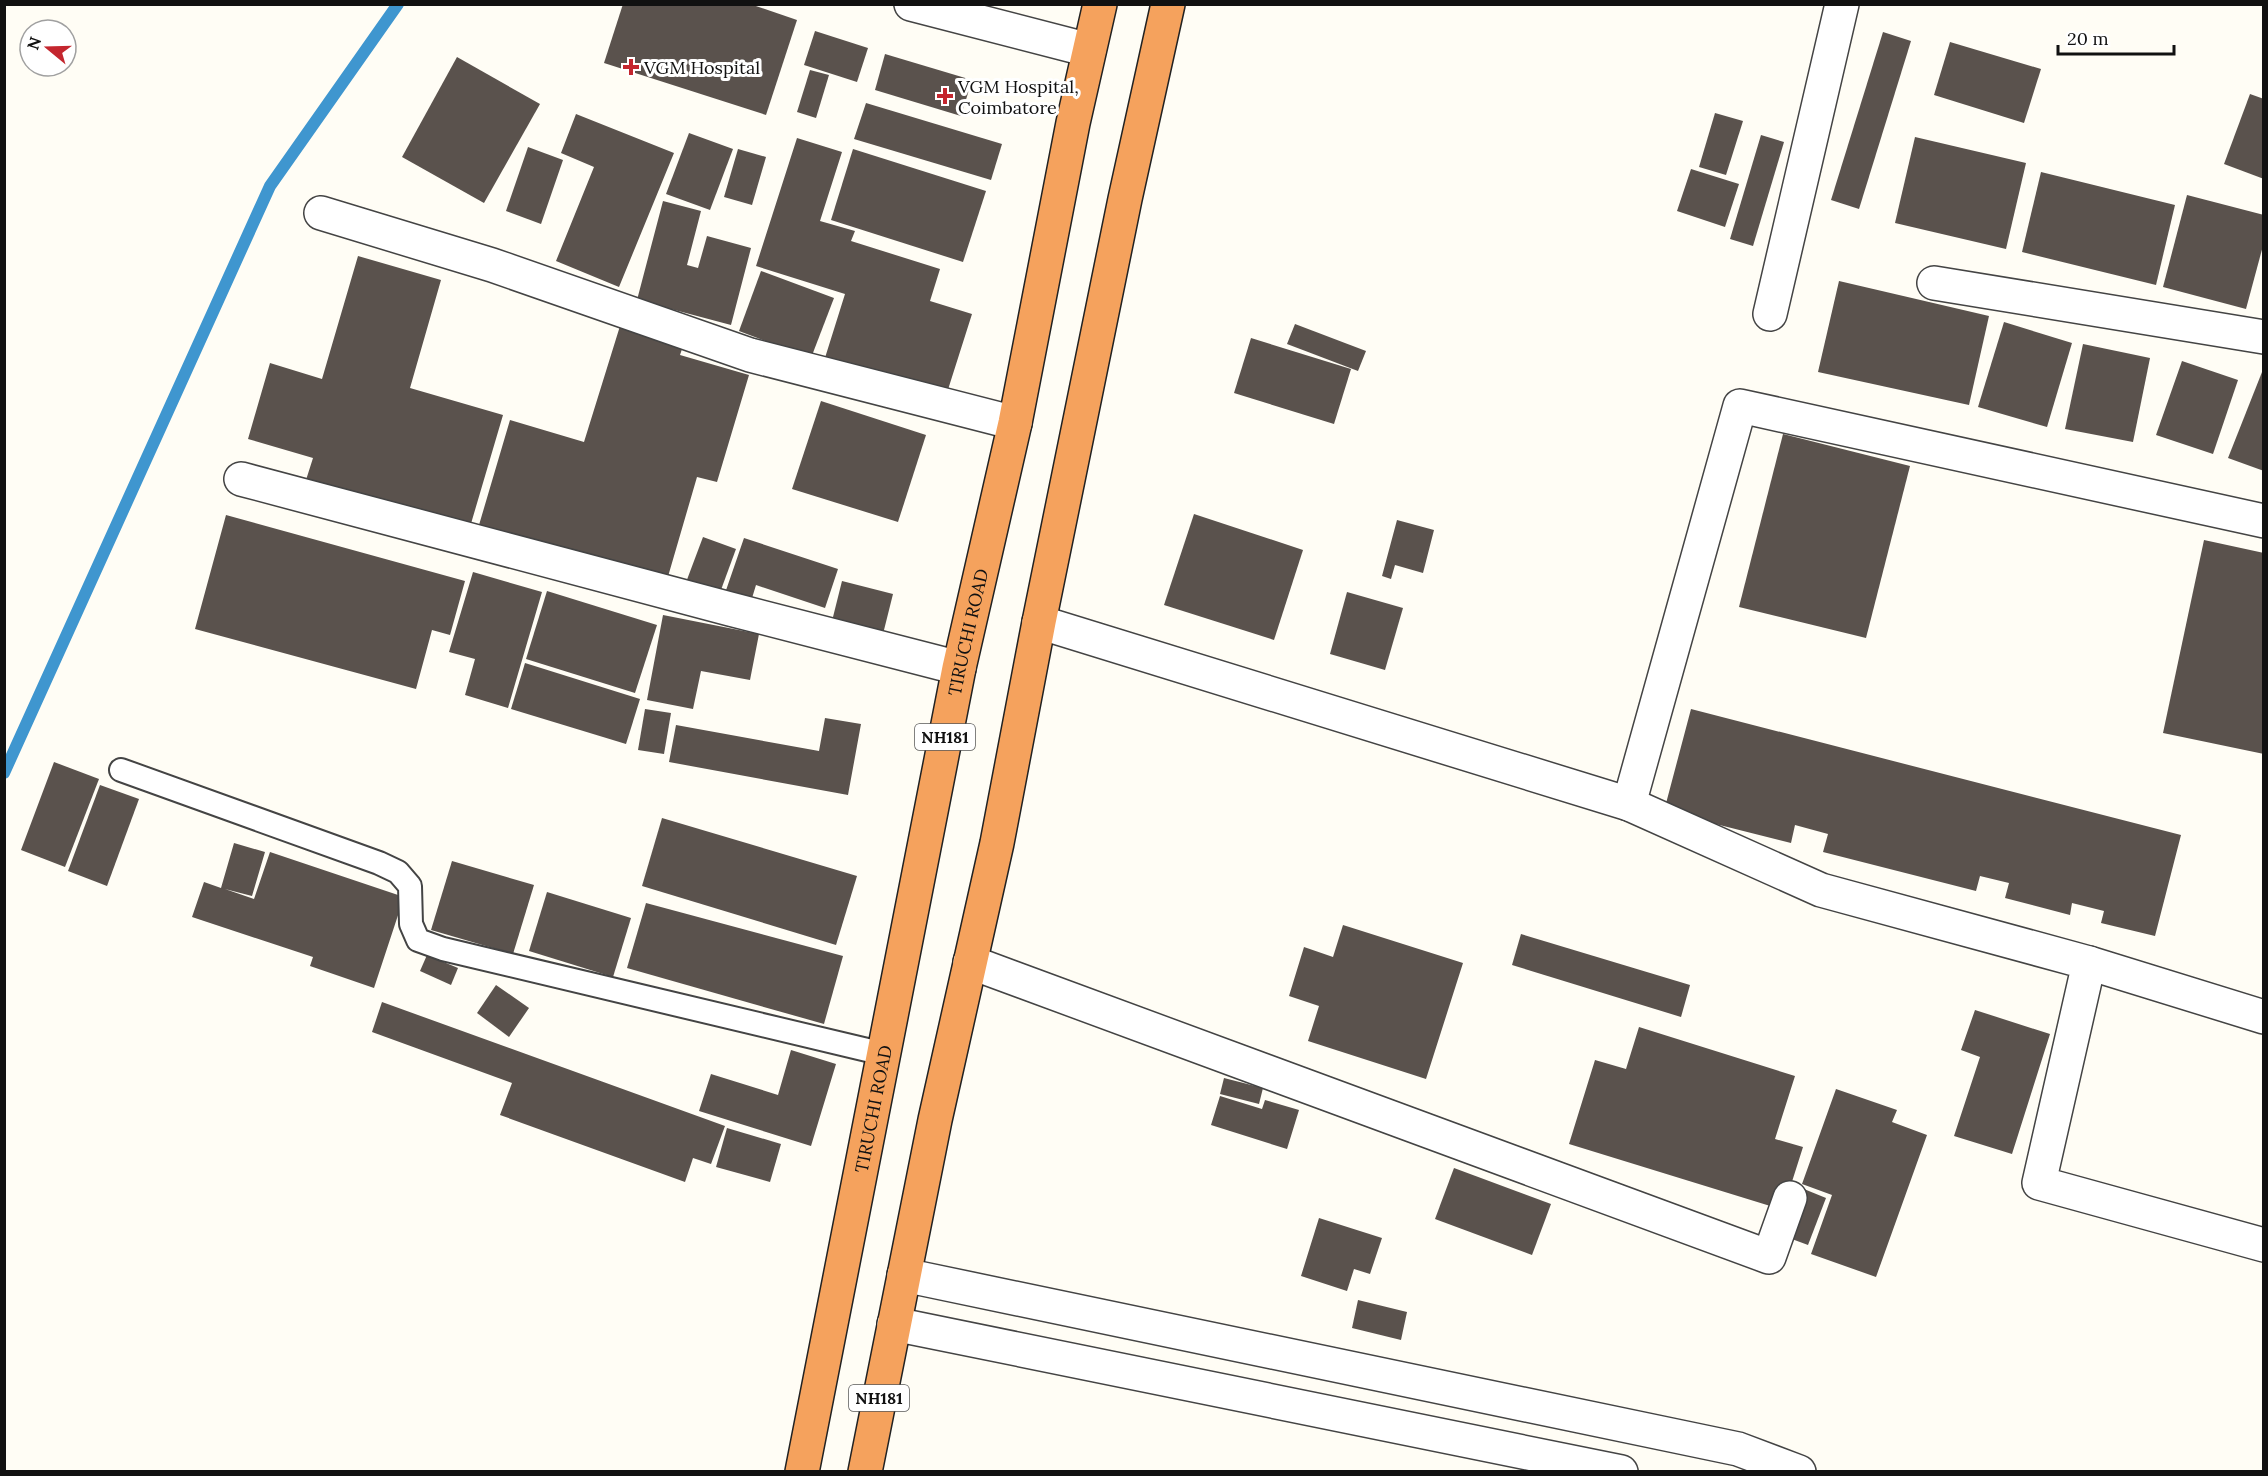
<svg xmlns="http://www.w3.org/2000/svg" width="2268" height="1476" font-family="Lora,serif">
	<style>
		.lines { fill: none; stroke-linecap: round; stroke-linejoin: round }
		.stream { stroke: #3f96cf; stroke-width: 12 }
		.building { fill: #5a524d }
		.lane-casing { stroke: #444; stroke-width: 26 }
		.street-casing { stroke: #444; stroke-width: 36 }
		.highway-casing { stroke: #222; stroke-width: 36 }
		.lane { stroke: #fff; stroke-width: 22 }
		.street { stroke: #fff; stroke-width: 33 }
		.highway { stroke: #f5a25d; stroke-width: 33 }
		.poi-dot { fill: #c4262e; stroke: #fff; stroke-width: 2 }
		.labels { text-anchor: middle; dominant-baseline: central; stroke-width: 6; stroke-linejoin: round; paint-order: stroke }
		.shield { fill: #fff; stroke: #585858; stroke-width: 1.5 }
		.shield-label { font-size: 16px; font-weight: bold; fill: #111 }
		.poi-label { font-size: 18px; fill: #111; stroke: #fff; text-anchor: start }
		.street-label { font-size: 18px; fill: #111; stroke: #fff }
	</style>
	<rect width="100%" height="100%" fill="#fffdf5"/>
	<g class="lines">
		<!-- stream -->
		<polyline class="stream" points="4,773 270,186 398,4"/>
	</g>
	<!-- building -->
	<g class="building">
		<polygon points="623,4 750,4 797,20 766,115 604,63"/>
		<polygon points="815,31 868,48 857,82 804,65"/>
		<polygon points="1883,32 1911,41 1859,209 1831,200"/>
		<polygon points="1950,42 2041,69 2024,123 1934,95"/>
		<polygon points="885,54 972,80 961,116 875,90"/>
		<polygon points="457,57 540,104 484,203 402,157"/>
		<polygon points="810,70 829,75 816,118 797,112"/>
		<polygon points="2250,94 2264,99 2264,179 2224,164"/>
		<polygon points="866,103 1002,144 991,180 854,139"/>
		<polygon points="1715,113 1743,121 1726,175 1699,167"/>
		<polygon points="576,114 674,153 619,287 556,261 594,167 561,153"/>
		<polygon points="689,133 733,149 710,210 666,194"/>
		<polygon points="1761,135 1784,142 1753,246 1730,239"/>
		<polygon points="1915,137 2026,163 2006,249 1895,223"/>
		<polygon points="797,138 842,152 820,221 855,231 851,241 940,269 930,301 972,314 945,399 824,361 845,294 756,266"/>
		<polygon points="528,147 563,160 541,224 506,211"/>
		<polygon points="738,149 766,157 752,205 724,197"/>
		<polygon points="853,149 986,191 963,262 831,220"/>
		<polygon points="1691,169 1739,184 1725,227 1677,211"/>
		<polygon points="2041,172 2175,205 2156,285 2022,252"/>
		<polygon points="2187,195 2264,215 2264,242 2246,309 2163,287"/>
		<polygon points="663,201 701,211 687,265 698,268 707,236 751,248 731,325 637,300"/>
		<polygon points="358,256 441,280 410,388 503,415 470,527 306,480 313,458 248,439 270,363 322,379"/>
		<polygon points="761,271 834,298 811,358 739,331"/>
		<polygon points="1839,281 1989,316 1969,405 1818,372"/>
		<polygon points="2004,322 2072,343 2047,427 1978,407"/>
		<polygon points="1295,324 1366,351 1358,371 1287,344"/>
		<polygon points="620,326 685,340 680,355 749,375 717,482 697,477 667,580 479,525 510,420 584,442"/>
		<polygon points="1251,338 1351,369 1334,424 1234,393"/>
		<polygon points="2083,344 2150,358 2133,442 2065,429"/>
		<polygon points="2182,361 2238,380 2213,454 2156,435"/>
		<polygon points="2264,367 2264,471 2228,458"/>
		<polygon points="821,401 926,435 898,522 792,489"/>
		<polygon points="1783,434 1910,466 1866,638 1739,607"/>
		<polygon points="1194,514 1303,550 1274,640 1164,605"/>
		<polygon points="226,515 465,581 450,635 432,630 416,689 195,629"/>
		<polygon points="1397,520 1434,530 1423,573 1395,565 1391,579 1382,576"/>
		<polygon points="703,537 736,549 718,598 685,585"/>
		<polygon points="744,538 838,569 825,608 756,585 749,608 723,599"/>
		<polygon points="2204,540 2264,553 2264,754 2163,733"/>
		<polygon points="473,572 542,592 508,708 465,695 475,659 449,652"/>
		<polygon points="842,581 893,594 882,638 831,625"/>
		<polygon points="547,591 657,625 635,693 526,659"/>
		<polygon points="1347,592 1403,608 1385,670 1330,654"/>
		<polygon points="663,615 759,634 750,680 701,671 693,709 647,700"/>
		<polygon points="525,663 640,699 626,744 511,709"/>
		<polygon points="645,709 671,713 664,754 638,750"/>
		<polygon points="1691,709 2181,835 2155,936 2101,923 2104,911 2072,903 2070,915 2005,898 2009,883 1980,876 1976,891 1823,852 1828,834 1795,825 1791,843 1664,811"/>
		<polygon points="825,718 861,724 848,795 669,762 676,725 819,751"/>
		<polygon points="54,762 99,779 65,867 21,850"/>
		<polygon points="100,785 139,799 107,886 68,871"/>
		<polygon points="662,818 857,876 836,945 642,886"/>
		<polygon points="234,843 265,852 252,896 225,889 254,899 270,852 404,897 374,988 310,966 313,957 192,917 204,882 221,888"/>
		<polygon points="452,861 534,885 513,954 431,930"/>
		<polygon points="547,892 631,918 613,977 529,951"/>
		<polygon points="646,903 843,956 824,1024 627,968"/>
		<polygon points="1343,925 1463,963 1426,1079 1308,1041 1319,1006 1289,996 1304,947 1333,957"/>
		<polygon points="1521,934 1690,985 1681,1017 1512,965"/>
		<polygon points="427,955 458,968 451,985 420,971"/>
		<polygon points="496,985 529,1008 509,1037 477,1013"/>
		<polygon points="382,1002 725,1126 711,1164 693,1158 685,1182 500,1115 512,1083 372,1032"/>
		<polygon points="1975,1010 2050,1034 2012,1154 1954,1136 1980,1057 1961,1050"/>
		<polygon points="1639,1027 1795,1076 1775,1139 1803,1147 1783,1210 1569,1144 1595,1060 1626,1069"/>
		<polygon points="791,1050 836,1064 811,1146 699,1111 711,1074 778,1095"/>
		<polygon points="1224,1078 1263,1088 1259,1104 1220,1094"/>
		<polygon points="1836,1089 1897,1110 1892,1122 1927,1135 1876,1277 1811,1254 1832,1195 1802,1184"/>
		<polygon points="1220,1096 1262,1109 1265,1100 1299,1110 1287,1149 1211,1125"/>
		<polygon points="727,1128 781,1144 770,1182 716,1167"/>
		<polygon points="1454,1168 1551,1204 1532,1255 1435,1219"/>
		<polygon points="1799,1187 1826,1198 1808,1245 1781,1235"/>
		<polygon points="1319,1218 1382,1238 1370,1274 1354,1269 1347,1291 1301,1276"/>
		<polygon points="1358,1300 1407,1312 1401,1340 1352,1328"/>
	</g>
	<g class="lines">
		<!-- lane casing -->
		<g class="lane-casing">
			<polyline id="lane" points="121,770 379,863 398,872 410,886 411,924 418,940 443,949 884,1054"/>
		</g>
		<!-- street casing -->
		<g class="street-casing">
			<g id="street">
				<polyline points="911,4 1089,50"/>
				<polyline points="321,213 492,265 750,355 1015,423"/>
				<polyline points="1934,283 2264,337"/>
				<polyline points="1770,314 1842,4"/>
				<polyline points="241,479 730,609 959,668"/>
				<polyline points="1039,622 1629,804 1821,890 2089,963 2039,1183 2264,1245"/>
				<polyline points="1629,804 1740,406 2264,521"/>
				<polyline points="970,962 1769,1257 1790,1198"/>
				<polyline points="2089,963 2264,1017"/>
				<polyline points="904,1275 1738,1449 1799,1472"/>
				<polyline points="894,1324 1621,1472"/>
			</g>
		</g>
		<!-- highway casing -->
		<g class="highway-casing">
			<g id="highway">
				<path id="s1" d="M 802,1472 L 959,668 L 1015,423 L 1073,123 L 1100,4"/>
				<polyline points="865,1472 935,1120 997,843 1039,622 1125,199 1168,4"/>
			</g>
		</g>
		<!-- lane -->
		<use href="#lane" class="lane"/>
		<!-- street -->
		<use href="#street" class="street"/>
		<!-- highway -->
		<use href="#highway" class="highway"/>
	</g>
	<!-- markers -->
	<g class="poi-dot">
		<path d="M628 58h6v6h6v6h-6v6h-6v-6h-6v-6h6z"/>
		<path d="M942 87h6v6h6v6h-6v6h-6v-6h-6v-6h6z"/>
	</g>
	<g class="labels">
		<!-- shield labels -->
		<g class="shield">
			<rect x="915" y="724" width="60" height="26" rx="4.5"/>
			<rect x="849" y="1385" width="60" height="26" rx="4.5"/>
		</g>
		<g class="shield-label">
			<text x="945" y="737">NH181</text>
			<text x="879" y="1398">NH181</text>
		</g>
		<!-- poi labels -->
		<g class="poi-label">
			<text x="644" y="67">VGM Hospital</text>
			<text x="958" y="86">VGM Hospital,<tspan x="958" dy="21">Coimbatore</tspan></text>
		</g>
		<!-- street labels -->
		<g class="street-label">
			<text stroke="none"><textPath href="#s1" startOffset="856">TIRUCHI ROAD</textPath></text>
			<text stroke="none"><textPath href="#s1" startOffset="370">TIRUCHI ROAD</textPath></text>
		</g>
	</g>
	<!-- border -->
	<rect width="2268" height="1476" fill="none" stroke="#111111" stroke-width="12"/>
	<!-- north arrow -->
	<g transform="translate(48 48) rotate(289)"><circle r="28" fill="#ffffff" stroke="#a0a0a0" stroke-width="1.5"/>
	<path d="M0-4.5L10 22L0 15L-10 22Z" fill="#c4262e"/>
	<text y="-9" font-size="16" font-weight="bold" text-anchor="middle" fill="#111111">N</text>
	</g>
	<!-- scale -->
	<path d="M2058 45v9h116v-9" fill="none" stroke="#111111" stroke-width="3"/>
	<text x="2067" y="45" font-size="18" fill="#111111" stroke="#ffffff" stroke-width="4.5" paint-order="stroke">20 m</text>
</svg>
